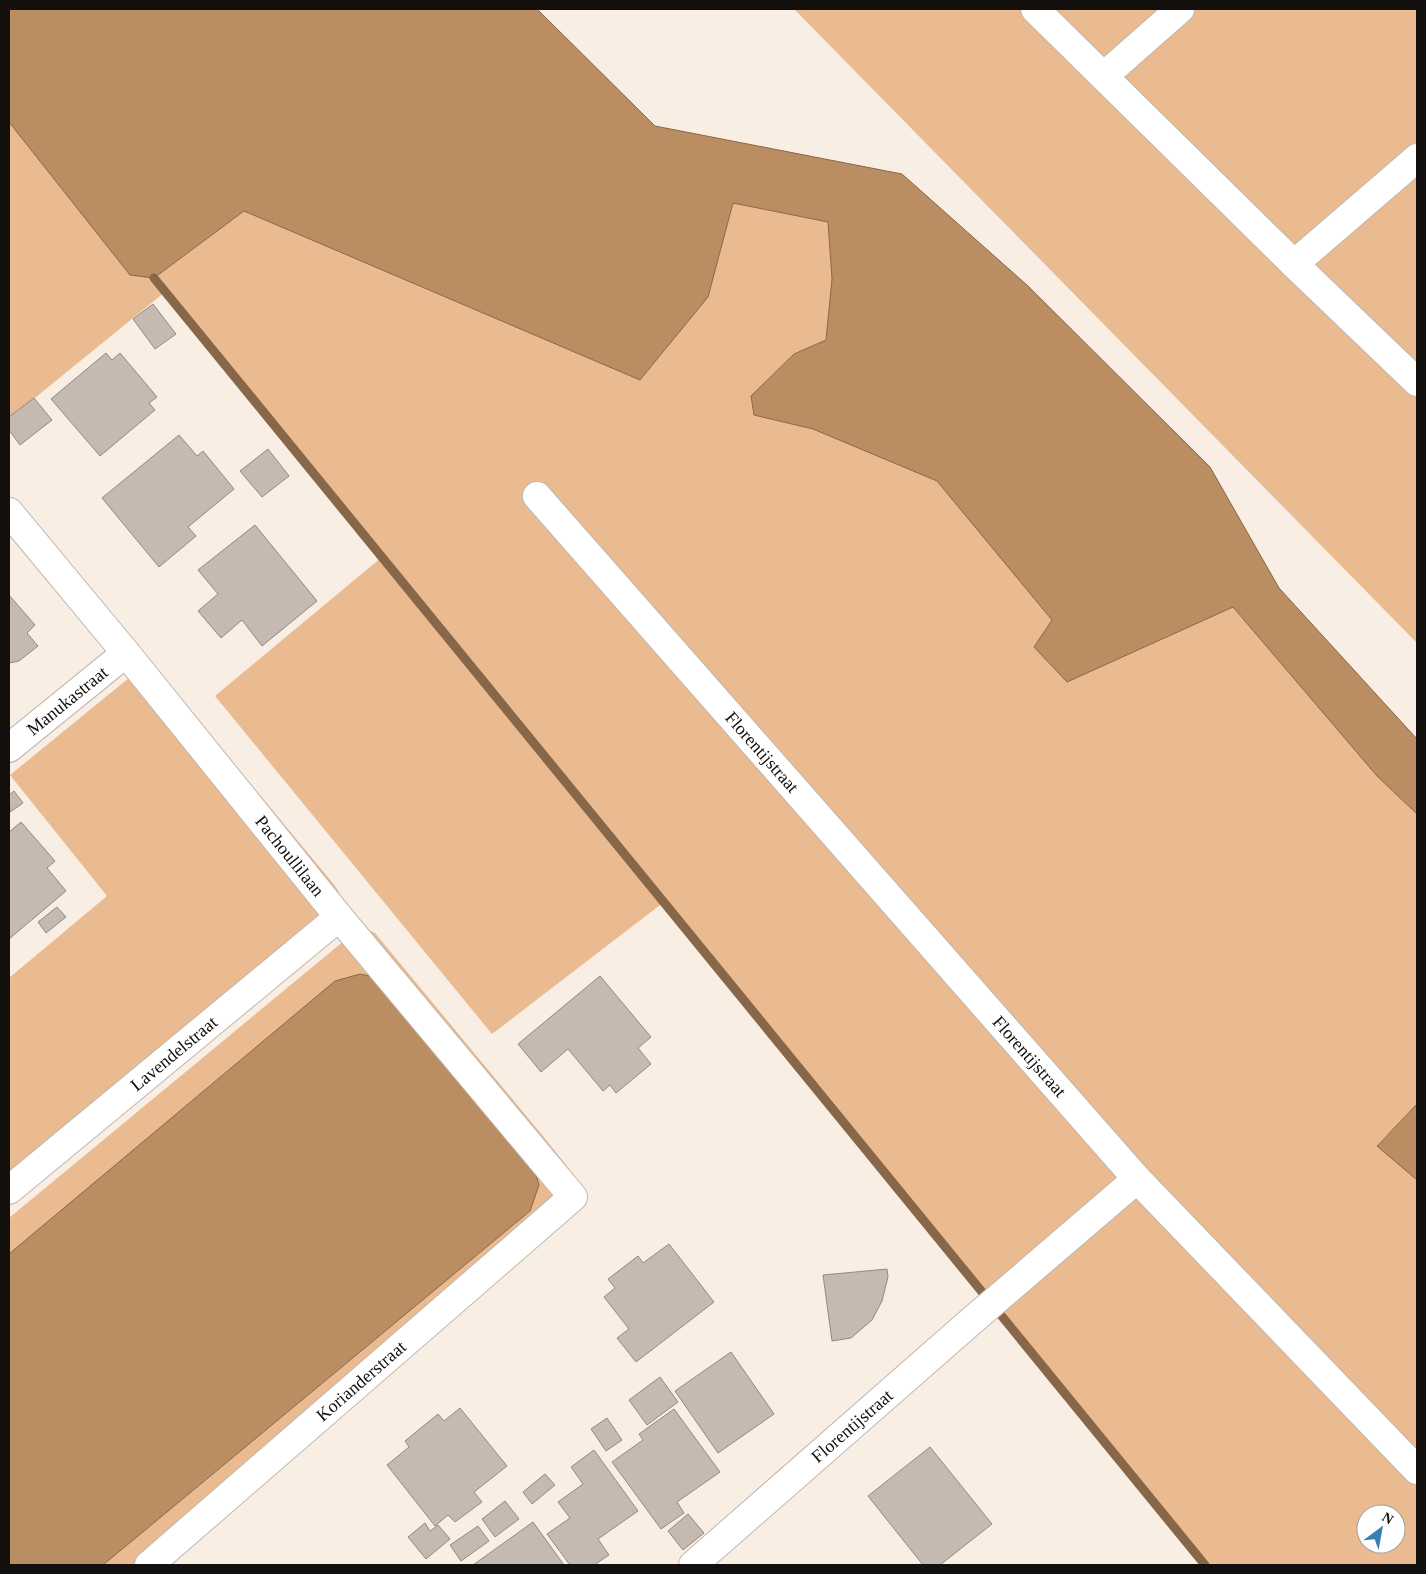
<svg xmlns="http://www.w3.org/2000/svg" width="1426" height="1574" font-family="'Times New Roman',serif">
	<style>
		.green { fill: #eaba90; fill-rule: evenodd }
		.water { fill: #bb8d63; stroke: #886749 }
		.lines { fill: none; stroke-linecap: round; stroke-linejoin: round }
		.stream { stroke: #886749; stroke-width: 9 }
		.building { fill: #c5bab1; stroke: #938980 }
		.minor-casing { stroke: #c2b7ad; stroke-width: 30 }
		.minor { stroke: #fff; stroke-width: 28 }
		.labels { text-anchor: middle; dominant-baseline: central; stroke-width: 4.5; stroke-linejoin: round; paint-order: stroke }
		.street-label { font-size: 18px; fill: #120f0c; stroke: #fff }
	</style>
	<rect width="100%" height="100%" fill="#f9eee4"/>
	<!-- green -->
	<g class="green">
		<polygon points="794,9 1417,9 1417,643"/>
		<path d="M 9,122 L 130,275 L 154,278 L 244,211 L 640,380 L 708,297 L 733,203 L 828,222 L 832,279 L 826,340 L 794,354 L 751,396 L 754,415 L 813,429 L 937,481 L 1053,620 L 1067,682 L 1233,607 L 1377,776 L 1417,814 L 1417,1104 L 1377,1145 L 1417,1180 L 1417,1565 L 1205,1565 L 664,902 L 492,1034 L 215,696 L 382,557 L 165,292 L 9,419 ZM 1366,1514 L 1396,1514 L 1396,1544 L 1366,1544 Z"/>
		<polygon points="135,673 163,678 336,887 340,895 340,905 9,1186 9,978 107,896 10,775"/>
		<polygon points="367,929 375,933 547,1141 574,1175 580,1188 141,1565 103,1565 530,1211 9,1254 9,1218 356,931"/>
	</g>
	<!-- water -->
	<g class="water">
		<polygon points="9,9 537,9 655,126 902,174 1028,286 1210,467 1279,588 1417,739 1417,814 1377,776 1233,607 1067,682 1034,647 1052,620 937,481 813,429 754,415 751,396 794,354 826,340 832,279 828,222 733,203 708,297 640,380 244,211 154,278 130,275 9,122"/>
		<polygon points="360,974 384,979 530,1156 539,1185 530,1211 103,1565 9,1565 9,1254 335,981"/>
		<polygon points="1417,1104 1417,1180 1377,1146"/>
	</g>
	<g class="lines">
		<!-- stream -->
		<polyline class="stream" points="154,278 1205,1565"/>
	</g>
	<!-- building -->
	<g class="building">
		<polygon points="153,304 176,334 155,349 133,319"/>
		<polygon points="106,353 112,360 120,353 157,397 149,403 155,410 100,456 51,399"/>
		<polygon points="34,398 52,420 20,445 9,430 9,417"/>
		<polygon points="179,435 197,456 203,451 234,489 188,527 196,536 159,567 102,498"/>
		<polygon points="268,449 289,476 262,497 240,471"/>
		<polygon points="255,525 317,601 262,646 242,620 221,638 198,611 218,594 198,570"/>
		<polygon points="9,595 35,625 27,633 38,646 19,661 9,663"/>
		<polygon points="14,791 23,803 10,812 9,795"/>
		<polygon points="21,822 55,861 47,868 66,891 9,939 9,832"/>
		<polygon points="57,907 66,917 46,933 38,922"/>
		<polygon points="600,976 651,1037 638,1048 651,1064 616,1093 610,1085 603,1091 568,1049 541,1072 518,1044"/>
		<polygon points="669,1244 714,1302 636,1362 617,1338 629,1329 604,1297 615,1288 608,1279 638,1256 643,1263"/>
		<polygon points="887,1269 888,1277 882,1301 872,1320 851,1338 832,1341 823,1275"/>
		<polygon points="731,1352 774,1414 718,1453 675,1391"/>
		<polygon points="660,1377 678,1402 647,1425 629,1400"/>
		<polygon points="460,1408 507,1466 474,1492 482,1502 455,1522 448,1515 435,1526 387,1465 409,1447 405,1441 438,1414 444,1421"/>
		<polygon points="674,1409 720,1472 677,1502 684,1513 661,1529 612,1462 643,1440 639,1434"/>
		<polygon points="607,1418 622,1440 606,1451 591,1429"/>
		<polygon points="930,1447 992,1524 940,1565 923,1565 868,1496"/>
		<polygon points="594,1450 638,1511 598,1539 609,1555 594,1565 570,1565 547,1534 570,1518 558,1502 583,1484 571,1467"/>
		<polygon points="545,1474 555,1485 532,1504 523,1492"/>
		<polygon points="505,1501 519,1519 495,1537 482,1519"/>
		<polygon points="688,1514 704,1533 683,1550 668,1531"/>
		<polygon points="533,1522 564,1565 473,1565"/>
		<polygon points="425,1523 430,1531 438,1525 450,1539 426,1559 408,1537"/>
		<polygon points="478,1526 489,1541 461,1561 450,1545"/>
	</g>
	<g class="lines">
		<!-- minor casing -->
		<g class="minor-casing">
			<g id="minor">
				<polyline points="1035,9 1294,264 1417,382"/>
				<polyline points="1104,76 1180,9"/>
				<polyline points="1294,264 1417,158"/>
				<path id="s1" d="M 537,496 L 1137,1179 L 968,1324 L 693,1565"/>
				<path id="s2" d="M 9,512 L 126,653 L 339,917 L 573,1197 L 149,1565"/>
				<path id="s3" d="M 9,748 L 126,653"/>
				<polyline points="1137,1179 1417,1470"/>
				<path id="s4" d="M 9,1190 L 339,917"/>
			</g>
		</g>
		<!-- minor -->
		<use href="#minor" class="minor"/>
	</g>
	<g class="labels">
		<!-- street labels -->
		<g class="street-label">
			<text stroke="none"><textPath href="#s3" startOffset="75">Manukastraat</textPath></text>
			<text stroke="none"><textPath href="#s1" startOffset="341">Florentijstraat</textPath></text>
			<text stroke="none"><textPath href="#s2" startOffset="444">Pachoullilaan</textPath></text>
			<text stroke="none"><textPath href="#s4" startOffset="214">Lavendelstraat</textPath></text>
			<text stroke="none"><textPath href="#s1" startOffset="746">Florentijstraat</textPath></text>
			<text transform="translate(361 1381) rotate(-41)">Korianderstraat</text>
			<text transform="translate(852 1426) rotate(-41)">Florentijstraat</text>
		</g>
	</g>
	<!-- border -->
	<rect width="1426" height="1574" fill="none" stroke="#120f0c" stroke-width="20"/>
	<!-- north arrow -->
	<g transform="translate(1381 1529) rotate(32)"><circle r="24" fill="#ffffff" stroke="#a09f9e"/>
	<path d="M0-4L9 19L0 12L-9 19Z" fill="#3780b4"/>
	<text y="-8" font-size="14" font-weight="bold" text-anchor="middle" fill="#120f0c">N</text>
	</g>
</svg>
